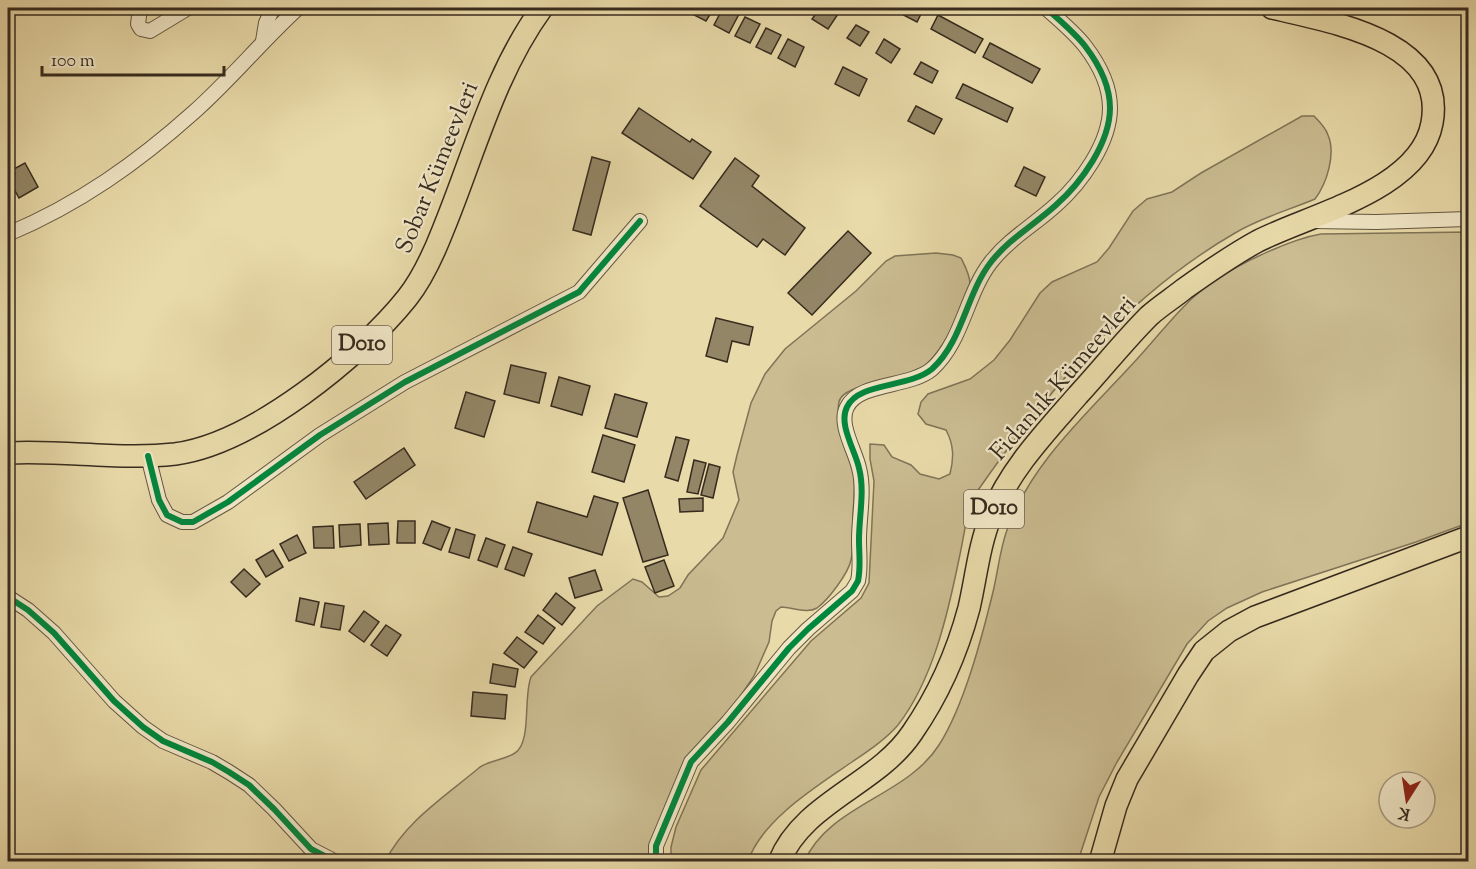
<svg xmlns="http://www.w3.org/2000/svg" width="1476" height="869" font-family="'Sorts Mill Goudy',serif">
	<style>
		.green { fill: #cbbc91; stroke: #807458; stroke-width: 1.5 }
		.building { fill: #938666; stroke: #362b1e; stroke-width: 1.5 }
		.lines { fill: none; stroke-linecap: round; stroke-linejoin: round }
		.street-casing { stroke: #635741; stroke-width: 16 }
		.primary-casing { stroke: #362b1e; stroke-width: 24 }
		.street { stroke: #f1e7c7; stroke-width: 14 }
		.primary { stroke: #e9daa9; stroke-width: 21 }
		.cycleway-casing { stroke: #f1e7c7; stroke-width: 10 }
		.cycleway { stroke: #00873e; stroke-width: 6 }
		.labels { text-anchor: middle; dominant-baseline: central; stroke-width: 4.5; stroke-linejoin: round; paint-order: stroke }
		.shield { fill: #f1e7c7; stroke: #6e6351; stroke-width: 1.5 }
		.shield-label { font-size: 22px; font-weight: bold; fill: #362b1e }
		.street-label { font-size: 24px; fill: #362b1e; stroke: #f1e7c7 }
	</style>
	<rect width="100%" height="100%" fill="#e9daa9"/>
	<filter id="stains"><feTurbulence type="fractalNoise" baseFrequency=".00333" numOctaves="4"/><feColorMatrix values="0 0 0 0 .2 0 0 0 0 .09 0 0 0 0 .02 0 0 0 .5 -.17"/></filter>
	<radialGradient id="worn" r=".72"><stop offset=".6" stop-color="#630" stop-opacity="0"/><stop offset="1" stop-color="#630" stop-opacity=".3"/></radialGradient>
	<!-- green -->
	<g class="green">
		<path d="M 1302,116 L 1314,116 C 1319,121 1326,128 1328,135 C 1336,154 1327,183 1315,199 C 1289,210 1260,218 1235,233 C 1128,295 1046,392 976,493 C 966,513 964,537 959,559 C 948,613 933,680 898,725 C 885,740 868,751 852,762 C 816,787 763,819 748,861 L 671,861 L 671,847 L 676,827 L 701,770 L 811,641 L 861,598 L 869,583 L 874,481 L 870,459 L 870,444 L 884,445 L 892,457 L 911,465 L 920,474 L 939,479 L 950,474 C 954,458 954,445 946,430 L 926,424 L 918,414 L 921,402 L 928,394 L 970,379 L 994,360 L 1010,340 L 1040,293 L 1052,282 L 1097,262 L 1109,248 L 1133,211 L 1147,199 L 1172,192 L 1201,173 Z"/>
		<path d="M 1468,232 L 1468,523 L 1416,542 L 1262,592 L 1227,608 L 1208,621 L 1187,644 L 1117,762 L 1099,797 L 1078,861 L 804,862 C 830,804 906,797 939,745 C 964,706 982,637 993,592 C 998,571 1000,549 1007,530 C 1031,462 1090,411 1138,358 C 1162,332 1184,301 1214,281 C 1240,263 1291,239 1321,234 Z"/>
		<path d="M 936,253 L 953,255 L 961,258 C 965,266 970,275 970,284 C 969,307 935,365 913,374 C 897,381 842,384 839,402 C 835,420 849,447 853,464 C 857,482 853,501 853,519 C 853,532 854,547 851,560 C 848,574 828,600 817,608 C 807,614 792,607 781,607 L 776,611 L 772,621 L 769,642 L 754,676 L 731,710 L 707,738 L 651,861 L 385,862 C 404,822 447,795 480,767 C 491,760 504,760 515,753 C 532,742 523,697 531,677 L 597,606 L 633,579 L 642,582 L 659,597 L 668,596 L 680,588 L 688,575 L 723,538 L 739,500 L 733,472 L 737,455 L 751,403 L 765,374 L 785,349 L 856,291 L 886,261 L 895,256 Z"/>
	</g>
	<!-- building -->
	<g class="building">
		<polygon points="695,8 714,8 706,21 692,14"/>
		<polygon points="723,8 727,8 739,14 729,33 714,25"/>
		<polygon points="820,8 827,8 838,14 828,29 812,19"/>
		<polygon points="890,8 924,8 917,22"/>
		<polygon points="938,15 983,39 975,53 931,29"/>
		<polygon points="745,17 760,24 750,43 735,36"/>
		<polygon points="856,25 869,32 860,46 847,38"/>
		<polygon points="766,28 781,35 771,54 756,47"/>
		<polygon points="788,39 804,47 795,67 778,58"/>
		<polygon points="884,39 900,49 891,63 876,53"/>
		<polygon points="990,43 1040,69 1032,83 983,57"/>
		<polygon points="921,62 938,71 932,83 914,74"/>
		<polygon points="843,67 867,79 859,96 835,84"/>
		<polygon points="963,84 1013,108 1007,122 956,98"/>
		<polygon points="916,106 942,119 934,134 908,121"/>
		<polygon points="639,108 690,142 692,139 711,152 693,179 622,133"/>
		<polygon points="592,157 610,162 591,235 573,230"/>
		<polygon points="735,158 759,176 752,186 805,228 785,255 763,239 757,247 700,206"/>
		<polygon points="25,163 38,187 19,198 8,178 15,174 12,170"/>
		<polygon points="1024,167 1045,177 1036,196 1015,186"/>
		<polygon points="848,231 871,253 812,315 788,293"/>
		<polygon points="716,318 753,327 749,345 732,341 727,362 706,356"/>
		<polygon points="511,365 546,373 539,403 504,394"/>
		<polygon points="559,377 590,386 582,415 551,406"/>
		<polygon points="466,392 495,401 484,437 455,428"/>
		<polygon points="615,394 647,403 637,437 605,428"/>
		<polygon points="603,435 635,445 624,482 592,472"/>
		<polygon points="676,437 689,440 678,481 665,477"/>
		<polygon points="404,448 415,465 366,499 354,482"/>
		<polygon points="694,460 706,463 698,494 687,492"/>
		<polygon points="709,464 720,467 713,498 701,495"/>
		<polygon points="648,490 668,555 643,562 623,498"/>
		<polygon points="594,496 618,503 602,555 528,532 537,502 587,517"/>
		<polygon points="703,498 703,511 680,512 679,499"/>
		<polygon points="398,521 415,521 415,543 397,543"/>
		<polygon points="432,521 450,528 441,550 423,543"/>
		<polygon points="388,523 389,544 369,545 368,524"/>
		<polygon points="360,524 361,545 340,547 339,525"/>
		<polygon points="333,526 334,548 314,548 313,527"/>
		<polygon points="456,529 475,535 469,558 449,552"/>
		<polygon points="297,535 306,553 289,561 280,544"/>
		<polygon points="486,538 505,545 497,567 478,560"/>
		<polygon points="513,547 532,554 524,576 505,569"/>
		<polygon points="273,550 283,567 266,577 256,560"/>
		<polygon points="664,560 674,586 655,593 645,567"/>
		<polygon points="244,569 260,584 246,597 231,582"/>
		<polygon points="595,570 602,590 575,598 569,578"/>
		<polygon points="556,593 575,608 562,625 543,610"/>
		<polygon points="300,598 319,602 314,625 296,621"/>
		<polygon points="325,603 344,606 340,630 321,627"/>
		<polygon points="364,611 379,622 364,642 349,631"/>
		<polygon points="538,615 555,628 543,644 525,632"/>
		<polygon points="386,625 401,635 387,656 371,645"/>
		<polygon points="517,637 537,652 524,668 504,653"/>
		<polygon points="493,664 518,669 515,687 490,683"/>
		<polygon points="473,692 507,695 505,719 471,716"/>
	</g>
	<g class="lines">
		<!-- street casing -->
		<g class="street-casing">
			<g id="street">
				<polyline points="140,8 138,24 141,29 150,31 188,8"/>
				<polyline points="263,41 266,23 273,8"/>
				<polyline points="1313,221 1376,222 1468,219"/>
				<path d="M 8,234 C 79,204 137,163 194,112 C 231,79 262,41 298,8"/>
				<polyline points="148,456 159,500 167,515 182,522 193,522 228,502 320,435 405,382 579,292 640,221"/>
				<polyline points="8,597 28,610 54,633 114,701 143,727 163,741 212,762 229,772 249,785 274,809 311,849 336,862"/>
				<path d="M 656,862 L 656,846 L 691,762 L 728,722 L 789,648 L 808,629 L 852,591 L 858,581 C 861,567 859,554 859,540 C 859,516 865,491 859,468 C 855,450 838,424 847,407 C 859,382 909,388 932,369 C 963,341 966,294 991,262 C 1009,239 1034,225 1056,205 C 1081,183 1110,143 1110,108 C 1110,86 1098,63 1085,46 C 1074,32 1059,20 1046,8"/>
			</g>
		</g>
		<!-- primary casing -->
		<g class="primary-casing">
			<g id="primary">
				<path d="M 8,453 C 63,450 119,460 175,454 C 252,444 360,357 407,298 C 423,278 434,253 443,230 C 474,155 494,74 542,8"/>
				<path d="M 779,862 C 803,802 877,785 912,733 C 939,694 957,653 969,608 C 976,578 979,545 991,516 C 1010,469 1045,433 1078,395 C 1102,369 1124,341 1149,316 C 1160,306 1173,298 1184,289 C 1208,272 1232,255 1258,241 C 1311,214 1420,190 1432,123 C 1447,40 1330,22 1272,8"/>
				<polyline points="1100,862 1116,806 1127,779 1188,675 1204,651 1229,631 1255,617 1468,537"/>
			</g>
		</g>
		<!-- street -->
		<use href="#street" class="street"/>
		<!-- primary -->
		<use href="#primary" class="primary"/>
		<!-- cycleway casing -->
		<g class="cycleway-casing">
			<g id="cycleway">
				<polyline points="148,456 159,500 167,515 182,522 193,522 228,502 320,435 405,382 579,292 640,221"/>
				<polyline points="8,597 28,610 54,633 114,701 143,727 163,741 212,762 229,772 249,785 274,809 311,849 336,862"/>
				<path d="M 656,862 L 656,846 L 691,762 L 728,722 L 789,648 L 808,629 L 852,591 L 858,581 C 861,567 859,554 859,540 C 859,516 865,491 859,468 C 855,450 838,424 847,407 C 859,382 909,388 932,369 C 963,341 966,294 991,262 C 1009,239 1034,225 1056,205 C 1081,183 1110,143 1110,108 C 1110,86 1098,63 1085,46 C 1074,32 1059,20 1046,8"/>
			</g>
		</g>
		<!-- cycleway -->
		<use href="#cycleway" class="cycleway"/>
	</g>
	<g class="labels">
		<!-- shield labels -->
		<g class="shield">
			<rect x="332" y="326" width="60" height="38" rx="4.5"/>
			<rect x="964" y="490" width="60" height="38" rx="4.5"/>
		</g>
		<g class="shield-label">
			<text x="362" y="345">D010</text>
			<text x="994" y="509">D010</text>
		</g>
		<!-- street labels -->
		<g class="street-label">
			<text transform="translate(438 168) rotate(-68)">Sobar Kümeevleri</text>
			<text transform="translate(1064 379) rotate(-49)">Fidanlık Kümeevleri</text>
		</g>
	</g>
	<!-- margin -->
	<rect width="1476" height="869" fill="none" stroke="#e9daa9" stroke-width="30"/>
	<rect x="9" y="9" width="1458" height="851" fill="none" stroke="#362b1e" stroke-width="3"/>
	<rect x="15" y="15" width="1446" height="839" fill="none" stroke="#362b1e" stroke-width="1.5"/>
	<!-- north arrow -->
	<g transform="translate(1407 800) rotate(192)"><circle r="28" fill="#f1e7c7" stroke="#a69c83" stroke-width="1.5"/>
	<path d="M0-4.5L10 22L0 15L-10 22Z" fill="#8f2418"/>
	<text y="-9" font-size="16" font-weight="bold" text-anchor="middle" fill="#362b1e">K</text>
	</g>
	<!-- scale -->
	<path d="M42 66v9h182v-9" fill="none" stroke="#362b1e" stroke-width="3"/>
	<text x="51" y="66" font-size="18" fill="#362b1e" stroke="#f1e7c7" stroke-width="4.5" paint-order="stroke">100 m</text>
	<rect width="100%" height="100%" filter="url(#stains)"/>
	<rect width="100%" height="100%" fill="url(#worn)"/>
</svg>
